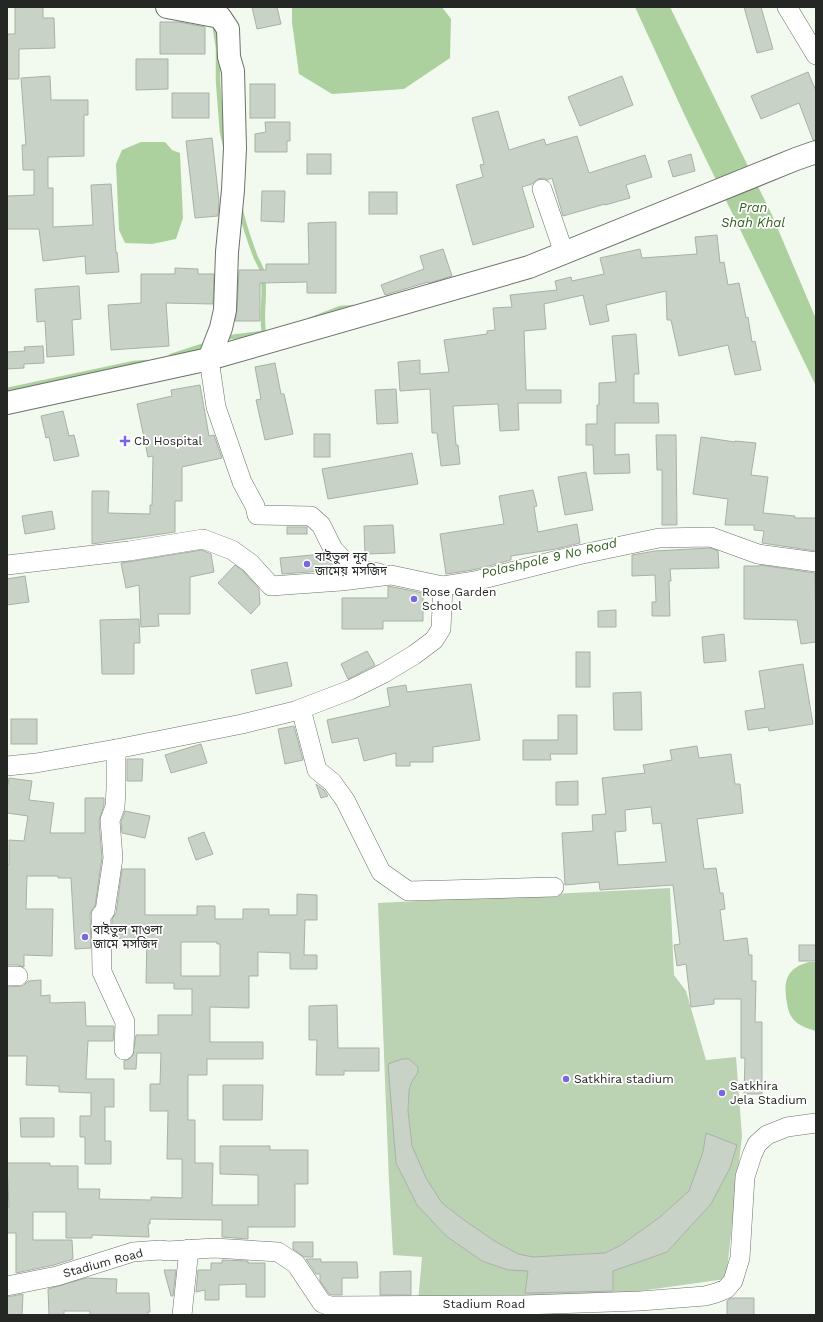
<svg xmlns="http://www.w3.org/2000/svg" width="823" height="1322" font-family="'Work Sans','Noto Sans Bengali',sans-serif">
	<style>
		.green { fill: #bcd3b3; fill-rule: evenodd }
		.water { fill: #acd19f }
		.lines { fill: none; stroke-linecap: round; stroke-linejoin: round }
		.stream { stroke: #acd19f; stroke-width: 4.5 }
		.building { fill: #c9d2c6; stroke: #a8b1a6; fill-rule: evenodd }
		.street-casing { stroke: #6b7268; stroke-width: 20 }
		.secondary-casing { stroke: #6b7268; stroke-width: 24 }
		.highway-casing { stroke: #6b7268; stroke-width: 24 }
		.street { stroke: #fff; stroke-width: 19 }
		.secondary { stroke: #fff; stroke-width: 22 }
		.highway { stroke: #fff; stroke-width: 22 }
		.poi-dot { fill: #7b66e1; stroke: #fff; stroke-width: 1.5 }
		.labels { text-anchor: middle; dominant-baseline: central; stroke-width: 3.5; stroke-linejoin: round; paint-order: stroke }
		.poi-label { font-size: 12px; fill: #242723; stroke: #fff; text-anchor: start }
		.street-label { font-size: 12px; fill: #242723; stroke: #fff }
		.water-label { font-size: 13px; font-style: italic; fill: #33601f; stroke: #fff }
	</style>
	<rect width="100%" height="100%" fill="#f2faef"/>
	<!-- green -->
	<path class="green" d="M 670,888 L 674,975 L 686,991 L 706,1060 L 736,1057 L 742,1136 L 726,1279 L 618,1294 L 418,1302 L 422,1257 L 393,1255 L 389,1182 L 378,903 ZM 402,1059 L 409,1059 L 418,1067 L 418,1072 L 411,1083 L 409,1091 L 408,1111 L 412,1146 L 426,1178 L 442,1203 L 464,1220 L 493,1240 L 518,1254 L 533,1257 L 605,1253 L 621,1245 L 660,1217 L 689,1191 L 703,1152 L 706,1133 L 736,1145 L 730,1168 L 711,1204 L 667,1252 L 613,1271 L 613,1291 L 526,1293 L 528,1271 L 508,1270 L 482,1261 L 446,1236 L 417,1205 L 396,1163 L 389,1075 C 390,1066 393,1062 402,1059 Z"/>
	<!-- water -->
	<g class="water">
		<polygon points="292,7 442,7 451,19 450,58 404,89 332,94 299,74 292,22"/>
		<polygon points="635,7 670,7 772,215 816,319 816,386 685,116"/>
		<polygon points="141,142 165,142 172,150 180,153 183,218 176,239 152,244 125,243 119,230 116,164 122,150"/>
		<path d="M 809,962 L 816,962 L 816,1031 C 809,1029 799,1026 794,1020 C 789,1015 788,1009 787,1003 C 783,982 786,968 809,962 Z"/>
	</g>
	<g class="lines">
		<!-- stream -->
		<g class="stream">
			<polyline points="214,23 218,48 218,81 222,132 225,145"/>
			<path d="M 241,210 C 244,226 250,242 256,258 C 258,262 261,267 262,271 C 267,292 260,313 264,333"/>
			<polyline points="309,320 340,308 354,307"/>
			<polyline points="224,338 262,333"/>
			<polyline points="171,356 208,344"/>
			<polyline points="7,390 134,363 147,362"/>
		</g>
	</g>
	<!-- building -->
	<g class="building">
		<polygon points="15,7 43,7 43,18 54,18 55,48 19,49 19,79 7,79 7,34 15,34"/>
		<polygon points="252,7 277,7 281,24 257,29"/>
		<polygon points="744,7 761,7 773,49 757,53"/>
		<polygon points="160,22 179,22 205,27 205,54 160,54"/>
		<polygon points="136,59 168,59 168,89 136,90"/>
		<polygon points="808,72 816,91 816,140 813,140 799,103 761,119 751,96"/>
		<polygon points="50,76 51,100 88,100 88,115 84,115 84,156 48,157 48,188 53,188 53,227 93,225 91,185 111,184 116,253 117,252 119,272 86,274 85,256 43,261 39,229 7,229 7,196 34,195 34,170 23,170 22,145 26,145 21,78"/>
		<polygon points="622,76 633,105 580,126 568,97"/>
		<rect x="250" y="84" width="25" height="34"/>
		<rect x="172" y="93" width="37" height="25"/>
		<polygon points="498,111 509,150 544,139 546,145 577,136 589,173 645,155 652,177 626,185 630,198 605,205 605,204 563,216 552,178 547,180 544,178 538,179 532,184 522,187 534,227 473,245 456,185 483,177 480,165 484,164 472,118"/>
		<polygon points="265,122 290,122 290,141 287,141 287,152 255,152 255,134 266,132"/>
		<polygon points="212,138 219,201 218,216 195,218 186,141"/>
		<rect x="307" y="154" width="24" height="20"/>
		<polygon points="691,154 695,171 673,177 668,161"/>
		<polygon points="262,191 285,191 284,222 261,221"/>
		<rect x="369" y="192" width="28" height="22"/>
		<polygon points="336,222 336,293 307,293 307,282 260,283 260,321 235,321 237,310 239,270 266,270 266,264 309,264 308,223"/>
		<polygon points="717,235 720,263 724,262 728,285 739,283 746,318 748,317 752,342 755,341 761,370 735,375 728,345 679,356 671,320 667,320 666,291 606,305 609,321 590,325 583,295 544,304 546,329 524,331 526,390 561,390 561,403 518,403 519,430 500,431 498,404 453,406 456,445 458,445 460,464 441,466 437,433 432,433 430,389 400,391 398,362 420,360 420,374 449,372 444,340 487,334 487,331 495,330 493,308 512,307 510,295 557,290 555,281 571,277 572,281 604,274 600,258 640,249 642,258 697,254 695,237"/>
		<polygon points="443,249 452,276 429,283 428,282 385,295 381,285 424,269 420,256"/>
		<polygon points="175,268 198,269 198,274 214,274 213,304 166,303 169,346 111,350 108,305 141,303 141,274 175,274"/>
		<polygon points="79,286 81,319 72,320 74,355 47,357 45,321 37,322 35,289"/>
		<polygon points="636,334 639,374 634,374 634,403 658,403 659,423 615,423 615,455 629,454 630,473 594,474 593,445 586,445 586,424 597,424 597,405 599,405 599,383 616,382 612,336"/>
		<polygon points="43,346 44,363 24,364 24,368 7,369 7,352 25,351 24,347"/>
		<polygon points="275,363 281,394 284,394 293,434 265,440 256,400 261,399 255,367"/>
		<polygon points="200,385 209,436 214,435 222,458 182,467 182,501 175,501 175,532 92,544 92,491 109,491 108,513 150,514 150,505 152,505 153,456 148,457 137,404 172,396 171,390"/>
		<polygon points="396,389 398,423 377,424 375,390"/>
		<polygon points="63,411 69,436 74,435 79,456 54,461 49,437 46,438 41,416"/>
		<rect x="314" y="434" width="16" height="23"/>
		<polygon points="656,435 676,435 677,525 662,525 662,470 657,470"/>
		<polygon points="701,437 735,442 735,441 756,443 751,475 768,477 763,513 795,516 795,518 816,518 816,551 762,543 764,531 754,530 754,525 725,525 728,499 693,494"/>
		<polygon points="412,453 418,484 328,499 322,469"/>
		<polygon points="586,472 593,510 565,515 558,477"/>
		<polygon points="533,490 537,506 534,507 538,532 577,524 580,543 556,549 511,556 511,560 473,570 446,574 440,534 504,524 499,496"/>
		<polygon points="52,511 55,529 25,534 22,516"/>
		<polygon points="393,525 395,553 365,554 364,526"/>
		<rect x="287" y="527" width="20" height="7"/>
		<polygon points="710,548 718,551 719,568 670,569 671,581 669,581 670,616 652,616 652,602 656,602 655,575 632,576 632,555 655,551"/>
		<polygon points="202,550 211,554 214,572 190,577 190,614 158,614 159,626 141,627 139,585 126,588 121,563"/>
		<polygon points="323,554 335,567 335,570 282,574 280,558"/>
		<polygon points="235,565 243,571 259,589 260,604 251,614 218,583"/>
		<polygon points="760,565 815,573 816,642 801,644 797,620 744,619 744,566 760,566"/>
		<polygon points="25,576 29,602 7,605 7,579"/>
		<polygon points="388,586 423,593 423,621 383,621 383,629 342,629 342,598 388,598"/>
		<polygon points="616,610 616,627 598,627 598,611"/>
		<polygon points="139,619 140,643 134,643 134,674 102,674 100,620"/>
		<polygon points="724,634 726,661 704,663 702,637"/>
		<polygon points="367,651 375,665 348,679 341,664"/>
		<rect x="576" y="652" width="14" height="35"/>
		<polygon points="287,662 292,686 256,694 251,670"/>
		<polygon points="803,664 813,724 769,731 768,727 748,730 745,711 765,708 759,671"/>
		<polygon points="471,684 480,740 433,747 433,762 410,762 410,766 396,766 396,753 364,761 358,738 332,743 327,720 390,706 387,688 406,685 407,692"/>
		<polygon points="641,692 642,730 614,730 613,693"/>
		<polygon points="558,715 577,715 577,754 550,754 551,760 523,760 523,740 558,740"/>
		<rect x="11" y="719" width="26" height="25"/>
		<polygon points="294,726 303,760 285,764 278,729"/>
		<polygon points="201,744 207,763 171,773 165,755"/>
		<path d="M 697,746 L 699,758 L 731,754 L 735,784 L 740,784 L 743,813 L 697,819 L 704,869 L 716,868 L 720,893 L 723,893 L 725,909 L 720,910 L 724,941 L 747,938 L 749,955 L 752,955 L 752,981 L 756,981 L 755,1022 L 762,1022 L 762,1094 L 744,1094 L 745,1058 L 741,1058 L 741,999 L 714,999 L 714,1004 L 691,1007 L 686,964 L 677,966 L 674,945 L 680,944 L 673,885 L 600,890 L 599,882 L 565,885 L 562,833 L 593,831 L 592,815 L 606,814 L 602,778 L 645,773 L 643,765 L 672,760 L 670,750 ZM 651,807 L 653,824 L 661,823 L 666,862 L 618,865 L 615,832 L 626,831 L 625,810 Z"/>
		<polygon points="127,759 143,759 142,781 127,781"/>
		<polygon points="9,778 32,781 29,800 54,803 50,833 85,833 85,798 104,798 104,805 99,821 102,858 95,906 91,911 90,915 91,948 75,949 71,878 58,878 58,876 27,876 26,909 53,909 52,956 24,955 24,967 18,965 7,965 7,865 9,865 9,840 24,841 28,816 7,813 7,789"/>
		<polygon points="578,781 578,805 556,805 556,782"/>
		<polygon points="316,784 324,790 328,796 321,798"/>
		<polygon points="125,811 150,816 145,838 122,833 121,822"/>
		<polygon points="204,832 213,854 196,860 188,838"/>
		<path d="M 122,869 L 145,869 L 145,915 L 197,915 L 197,906 L 215,906 L 215,919 L 243,919 L 243,909 L 269,909 L 269,915 L 297,915 L 297,894 L 317,895 L 317,920 L 305,920 L 304,955 L 317,955 L 317,969 L 290,969 L 290,953 L 258,952 L 258,976 L 249,976 L 249,1008 L 210,1007 L 210,1042 L 263,1042 L 263,1059 L 207,1059 L 207,1075 L 188,1075 L 188,1120 L 195,1120 L 195,1163 L 213,1163 L 212,1205 L 258,1205 L 258,1175 L 220,1174 L 220,1146 L 270,1146 L 270,1150 L 308,1150 L 308,1184 L 295,1184 L 295,1227 L 248,1227 L 248,1239 L 222,1237 L 222,1220 L 150,1219 L 150,1224 L 148,1224 L 149,1237 L 92,1235 L 92,1238 L 66,1238 L 66,1212 L 33,1212 L 33,1240 L 72,1240 L 73,1259 L 54,1265 L 16,1273 L 16,1233 L 7,1233 L 7,1207 L 9,1207 L 7,1163 L 50,1163 L 50,1166 L 78,1166 L 78,1189 L 100,1189 L 99,1199 L 151,1200 L 151,1197 L 182,1198 L 182,1159 L 167,1159 L 168,1111 L 150,1111 L 150,1084 L 160,1084 L 161,1053 L 137,1053 L 136,1069 L 124,1069 L 124,1061 L 129,1059 L 133,1055 L 136,1035 L 158,1035 L 158,1015 L 192,1015 L 192,989 L 174,989 L 174,983 L 146,983 L 147,938 L 112,939 L 112,919 L 116,913 ZM 181,942 L 217,942 L 217,944 L 220,944 L 220,976 L 181,976 Z"/>
		<rect x="799" y="945" width="17" height="16"/>
		<polygon points="41,980 41,996 50,995 50,1003 85,1002 86,1026 114,1026 113,1041 88,1041 86,1079 114,1079 114,1107 105,1107 105,1141 111,1141 111,1164 85,1164 85,1137 80,1137 80,1116 91,1116 91,1093 59,1092 59,1086 26,1085 27,1056 7,1056 7,987 23,986 28,981"/>
		<polygon points="337,1005 338,1048 379,1048 379,1071 344,1071 344,1075 316,1075 317,1040 309,1040 309,1006"/>
		<polygon points="402,1059 409,1059 418,1067 418,1072 411,1083 409,1091 408,1111 412,1146 426,1178 442,1203 464,1220 493,1240 518,1254 533,1257 605,1253 621,1245 660,1217 689,1191 703,1152 706,1133 737,1145 730,1168 711,1204 667,1252 613,1271 613,1291 525,1293 528,1271 508,1270 482,1261 446,1236 417,1205 396,1163 388,1064"/>
		<polygon points="223,1085 263,1085 262,1120 223,1120"/>
		<polygon points="20,1118 54,1118 54,1137 21,1137"/>
		<polygon points="293,1242 313,1242 313,1257 304,1257 293,1249"/>
		<polygon points="306,1259 321,1259 321,1262 357,1262 358,1278 342,1278 342,1295 332,1295 329,1294 320,1281 320,1274 316,1274"/>
		<polygon points="222,1260 248,1261 248,1263 265,1263 265,1297 246,1297 246,1284 219,1285 219,1300 205,1300 205,1290 196,1292 198,1270 211,1270 211,1263 222,1263"/>
		<polygon points="164,1270 176,1270 173,1296 171,1296"/>
		<polygon points="411,1271 411,1295 380,1295 380,1272"/>
		<polygon points="86,1278 117,1279 116,1293 149,1293 150,1312 148,1312 148,1315 90,1315 90,1311 64,1311 64,1315 49,1315 48,1289"/>
		<polygon points="23,1294 22,1315 7,1315 7,1297"/>
		<polygon points="731,1298 754,1298 754,1315 727,1315 727,1301"/>
	</g>
	<g class="lines">
		<!-- street casing -->
		<g class="street-casing">
			<g id="street">
				<polyline points="787,7 816,55"/>
				<polyline points="542,189 564,253"/>
				<polyline points="209,359 216,407 242,482 255,506 257,515 311,516 321,525 333,549 346,563 363,570 379,573"/>
				<polyline points="7,565 129,551 203,539 232,550 250,563 271,586 341,581 391,575 443,586 441,629 434,640 414,655 384,673 350,690 295,711 242,724 116,749 36,763 7,766"/>
				<polyline points="443,586 475,581 578,555 659,538 711,537 758,554 816,562"/>
				<polyline points="301,709 317,770 332,782 345,800 381,872 408,891 554,887"/>
				<polyline points="116,749 116,789 115,807 110,820 113,858 105,911 101,915 102,972 125,1022 124,1050"/>
				<polyline points="7,976 18,976"/>
				<polyline points="7,1286 57,1276 133,1252 160,1250 168,1251 214,1248 278,1252 296,1264 322,1303 330,1306 524,1305 640,1301 705,1296 716,1293 726,1289 733,1281 740,1258 745,1177 752,1155 757,1144 767,1135 787,1127 816,1123"/>
				<polyline points="182,1315 189,1249"/>
			</g>
		</g>
		<!-- secondary casing -->
		<g class="secondary-casing">
			<polyline id="secondary" points="167,7 220,17 228,29 229,57 233,71 235,148 233,190 227,252 225,310 221,328 209,359"/>
		</g>
		<!-- highway casing -->
		<g class="highway-casing">
			<polyline id="highway" points="7,403 209,359 529,267 796,159 816,152"/>
		</g>
		<!-- street -->
		<use href="#street" class="street"/>
		<!-- secondary -->
		<use href="#secondary" class="secondary"/>
		<!-- highway -->
		<use href="#highway" class="highway"/>
	</g>
	<!-- markers -->
	<g class="poi-dot">
		<path d="M123 435h4v4h4v4h-4v4h-4v-4h-4v-4h4z"/>
		<circle cx="307" cy="564" r="4"/>
		<circle cx="414" cy="599" r="4"/>
		<circle cx="85" cy="937" r="4"/>
		<circle cx="566" cy="1079" r="4"/>
		<circle cx="722" cy="1093" r="4"/>
	</g>
	<g class="labels">
		<!-- poi labels -->
		<g class="poi-label">
			<text x="134" y="441">Cb Hospital</text>
			<text x="315" y="557">বাইতুল নূর<tspan x="315" dy="14">জামেয় মসজিদ</tspan></text>
			<text x="422" y="592">Rose Garden<tspan x="422" dy="14">School</tspan></text>
			<text x="93" y="930">বাইতুল মাওলা<tspan x="93" dy="14">জামে মসজিদ</tspan></text>
			<text x="574" y="1079">Satkhira stadium</text>
			<text x="730" y="1086">Satkhira<tspan x="730" dy="14">Jela Stadium</tspan></text>
		</g>
		<!-- street labels -->
		<g class="street-label">
			<text transform="translate(103 1263) rotate(-15)">Stadium Road</text>
			<text x="484" y="1304">Stadium Road</text>
		</g>
		<!-- water labels -->
		<g class="water-label">
			<text x="753" y="207">Pran<tspan x="753" dy="15">Shah Khal</tspan></text>
			<text transform="translate(549 558) rotate(-13)">Polashpole 9 No Road</text>
		</g>
	</g>
	<!-- border -->
	<rect width="823" height="1322" fill="none" stroke="#242723" stroke-width="16"/>
</svg>
